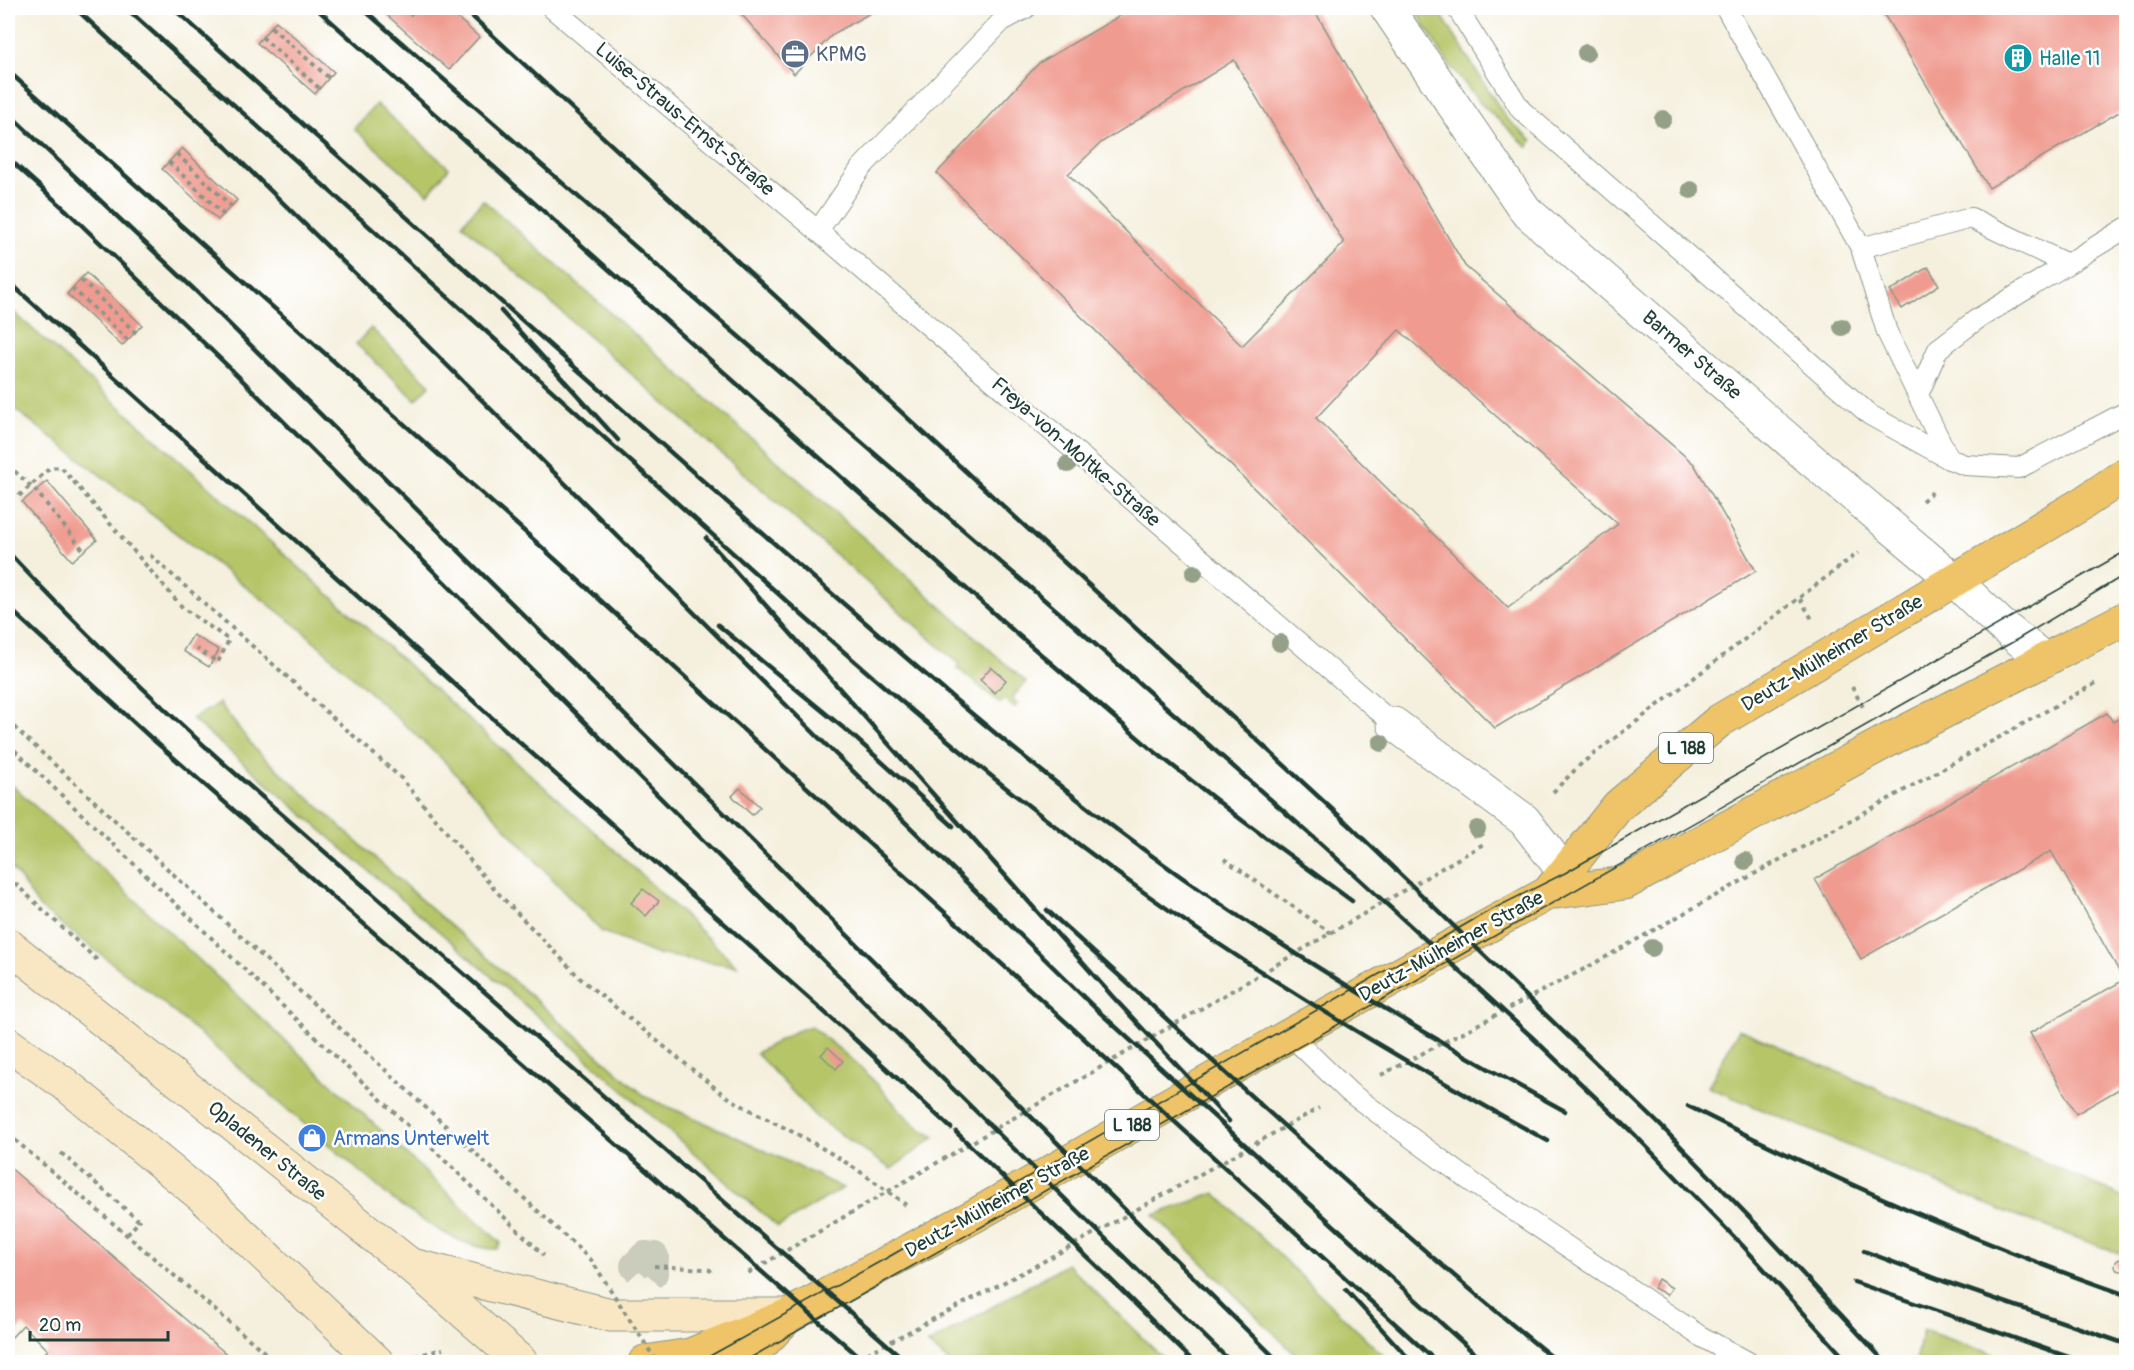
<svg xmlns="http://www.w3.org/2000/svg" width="2134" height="1370" font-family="Pangolin,sans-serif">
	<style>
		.green { fill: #b6c568; stroke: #6a814e; stroke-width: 1.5 }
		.building { fill: #f09b90; fill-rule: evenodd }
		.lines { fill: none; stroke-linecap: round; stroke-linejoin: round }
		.pedestrian-tunnel { stroke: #caccbc; stroke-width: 30; stroke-dasharray: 30 15; stroke-linecap: butt }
		.service-casing { stroke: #8a9689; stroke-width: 22 }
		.minor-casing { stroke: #8a9689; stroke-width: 35 }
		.secondary-casing { stroke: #8a9689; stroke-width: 35 }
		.primary-casing { stroke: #8a9689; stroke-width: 35 }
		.path { stroke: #8a9689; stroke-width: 4; stroke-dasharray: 4.5 4.5; stroke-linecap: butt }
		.service { stroke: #fff; stroke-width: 20 }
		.minor { stroke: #fff; stroke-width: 33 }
		.secondary { stroke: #f9e7c3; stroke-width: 33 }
		.primary { stroke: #efc469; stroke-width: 33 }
		.tram { stroke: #1f3d34; stroke-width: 1.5 }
		.rail { stroke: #1f3d34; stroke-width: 4.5 }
		.path-bridge { stroke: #8a9689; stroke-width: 4; stroke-dasharray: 4.5 4.5; stroke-linecap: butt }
		.tree { fill: #94a088 }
		.labels { text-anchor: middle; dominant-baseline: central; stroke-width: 5; stroke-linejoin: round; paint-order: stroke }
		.shield { fill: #fff; stroke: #627771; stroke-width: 1.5 }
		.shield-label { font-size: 18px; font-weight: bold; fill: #1f3d34 }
		.service-label { font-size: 20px; fill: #4e5e75; stroke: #fff; text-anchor: start }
		.culture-label { font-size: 20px; fill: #0d838f; stroke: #fff; text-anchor: start }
		.street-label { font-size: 20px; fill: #1f3d34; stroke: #fff }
		.shop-label { font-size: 20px; fill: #366cbe; stroke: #fff; text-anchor: start }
	</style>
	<rect width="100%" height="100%" fill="#fff"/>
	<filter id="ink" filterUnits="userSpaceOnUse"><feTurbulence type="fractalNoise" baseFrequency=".0167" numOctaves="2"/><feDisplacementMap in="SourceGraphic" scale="12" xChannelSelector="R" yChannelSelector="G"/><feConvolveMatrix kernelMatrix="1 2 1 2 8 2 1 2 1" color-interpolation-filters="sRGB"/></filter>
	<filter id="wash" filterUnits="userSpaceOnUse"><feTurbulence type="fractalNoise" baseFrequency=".008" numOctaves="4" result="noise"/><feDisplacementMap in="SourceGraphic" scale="24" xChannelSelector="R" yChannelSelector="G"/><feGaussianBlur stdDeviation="1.35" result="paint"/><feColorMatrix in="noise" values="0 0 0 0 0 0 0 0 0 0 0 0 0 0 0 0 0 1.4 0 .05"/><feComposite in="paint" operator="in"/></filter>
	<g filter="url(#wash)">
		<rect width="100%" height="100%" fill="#f5f0de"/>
		<!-- green -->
		<g class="green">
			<polygon points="1414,8 1437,8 1506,118 1532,141 1528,147 1481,104 1445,59"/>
			<polygon points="376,104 449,168 428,194 354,129"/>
			<polygon points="483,200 1026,682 1012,698 1017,704 1014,708 1004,699 1000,703 957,668 959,664 462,224"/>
			<polygon points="8,307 628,862 737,966 655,954 601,931 443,760 302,630 8,404"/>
			<polygon points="371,328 430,385 416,400 356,344"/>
			<polygon points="219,703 255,749 418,897 646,1097 728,1133 843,1188 778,1227 584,1056 192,719"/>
			<path d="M 8,781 L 501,1243 L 497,1249 C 461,1249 420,1219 392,1199 L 154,995 L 40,908 L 19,877 L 8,864 Z"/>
			<path d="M 811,1026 C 831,1043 853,1059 871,1078 C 891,1098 909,1126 935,1137 L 891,1169 L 817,1118 L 756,1053 L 794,1032 Z"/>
			<polygon points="1739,1029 2126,1198 2126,1256 1998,1209 1708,1087"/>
			<polygon points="1215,1193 1390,1362 1303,1362 1154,1215"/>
			<polygon points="1067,1264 1167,1362 949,1362 928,1344"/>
			<polygon points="1923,1330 2016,1362 1916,1362"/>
		</g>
		<g id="blocks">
			<!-- building -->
			<g class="building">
				<polygon points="379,8 446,8 479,37 449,70"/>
				<polygon points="736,8 879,8 833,34 794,74"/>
				<path d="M 1133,8 L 1313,8 L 1465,266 L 1694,464 L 1756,571 L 1495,728 L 937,173 L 1039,63 ZM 1234,60 L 1344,243 L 1242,346 L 1068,174 L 1102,142 ZM 1399,330 L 1618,524 L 1508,608 L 1316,418 Z"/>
				<polygon points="1880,8 2126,8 2126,108 1989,188"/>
				<polygon points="276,21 334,72 315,94 257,43"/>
				<polygon points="182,148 237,200 218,220 162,169"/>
				<polygon points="1928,267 1939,285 1902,309 1890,291"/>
				<polygon points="86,273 142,325 122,346 67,294"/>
				<polygon points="47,481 97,540 72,561 22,502"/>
				<polygon points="193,635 219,650 209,667 183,651"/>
				<polygon points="991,667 1006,680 995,693 980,680"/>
				<polygon points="2107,713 2113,722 2126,715 2126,1085 2076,1114 2030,1033 2124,980 2051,851 1861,959 1815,879"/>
				<polygon points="740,788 760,807 752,815 732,796"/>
				<polygon points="643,889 659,901 646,916 631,903"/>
				<polygon points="828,1047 843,1061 836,1069 821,1055"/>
				<polygon points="8,1166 192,1325 236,1362 36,1362 48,1350 23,1325 8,1341"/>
				<circle cx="2121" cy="1265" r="6"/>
				<polygon points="1658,1279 1672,1288 1667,1295 1654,1288"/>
			</g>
		</g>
	</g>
	<g filter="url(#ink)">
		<use href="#blocks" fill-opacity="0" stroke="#8a9689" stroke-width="1.5"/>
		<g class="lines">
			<!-- pedestrian-tunnel -->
			<polygon class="pedestrian-tunnel" points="645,1256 654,1257 653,1273 647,1279 635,1266"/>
			<!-- service casing -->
			<g class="service-casing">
				<g id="service">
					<polyline points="552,8 818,231 1394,724"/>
					<polyline points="1457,8 1521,110 1870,415 1949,459 1965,465 2019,468 2126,412"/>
					<polyline points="1726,8 1861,248 1887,332 1949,459"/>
					<polyline points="818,231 861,168 1002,21 1026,8"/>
					<polyline points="1861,248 1971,218 2067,264"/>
					<polyline points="1918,395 1938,349 1976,320 2126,228"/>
					<polyline points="1290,1035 1349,1092 1473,1183 1700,1336 1748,1362"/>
				</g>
			</g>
			<!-- minor casing -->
			<g class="minor-casing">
				<g id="minor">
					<polyline points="1387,8 1526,211 1808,457 1954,580 2000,624 2045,660"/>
					<polyline points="1394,724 1524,820 1565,873"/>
				</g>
			</g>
			<!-- secondary casing -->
			<g class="secondary-casing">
				<g id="secondary">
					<polyline points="8,945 409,1264 521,1362"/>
					<polyline points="8,1044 65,1084 203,1197 377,1362"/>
					<polyline points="416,1266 611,1315 788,1315"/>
				</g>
			</g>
			<!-- primary casing -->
			<g class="primary-casing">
				<g id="primary">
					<polyline points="1548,893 1625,883 1885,742 2126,618"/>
					<polyline points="645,1362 690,1355 789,1315 974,1216 1290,1035 1548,893 1618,806 1719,721 2083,503 2126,474"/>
					<polyline points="744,1362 782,1323"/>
				</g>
			</g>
			<!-- path -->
			<g class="path">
				<polyline points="403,8 412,15"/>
				<polyline points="271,27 329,78"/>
				<polyline points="262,37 320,89"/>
				<polyline points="177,154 232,207"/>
				<polyline points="169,162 225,216"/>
				<polyline points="81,280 136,333"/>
				<polyline points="72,288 129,341"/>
				<polyline points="8,465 36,491 84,551"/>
				<polyline points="19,496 50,468 61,467 183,608 229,640 218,662 197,649"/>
				<polyline points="1922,501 1935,490"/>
				<path d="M 150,555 L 401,778 L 495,890 L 582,980 L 719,1091 C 749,1112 782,1125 813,1143 C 846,1161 876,1182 906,1205"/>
				<polyline points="1800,599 1812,619"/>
				<polyline points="1852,687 1863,707"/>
				<polyline points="8,722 14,727"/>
				<polyline points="8,744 544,1255"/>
				<polyline points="1553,792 1582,763 1858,553"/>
				<polyline points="1224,859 1331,933"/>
				<polyline points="8,877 97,960"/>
				<polyline points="1381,1075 1586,968 2098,682"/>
				<polyline points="8,1134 276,1362"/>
				<polyline points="61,1153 139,1221 127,1235"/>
				<polyline points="654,1266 705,1269 710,1270 713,1275"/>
				<polyline points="748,1273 1485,843"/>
				<polyline points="415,1356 443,1349"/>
				<polyline points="851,1362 1039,1264 1319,1108"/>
			</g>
			<!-- service -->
			<use href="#service" class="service"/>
			<!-- minor -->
			<use href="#minor" class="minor"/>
			<!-- secondary -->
			<use href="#secondary" class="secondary"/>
			<!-- primary -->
			<use href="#primary" class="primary"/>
			<!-- tram -->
			<g class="tram">
				<polyline points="699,1362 892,1255 1487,912 1565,873 2126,551"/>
				<polyline points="743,1362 2018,639 2126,574"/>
			</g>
			<!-- rail -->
			<g class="rail">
				<polyline points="75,8 226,147 375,293 815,734 1095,1008 1342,1233"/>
				<path d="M 126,8 L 803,616 C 914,714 1028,810 1149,896 C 1277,987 1411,1066 1548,1141"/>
				<path d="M 173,8 C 371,185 568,363 768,538 C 903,655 1037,775 1183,878 C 1305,964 1434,1040 1565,1111"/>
				<polyline points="316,8 1016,633 1150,748 1243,821 1352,901"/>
				<polyline points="362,8 701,304 1069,621 1322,845 1533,1038 1636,1136 1743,1246 1848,1362"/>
				<polyline points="463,8 1347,823 1659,1124 1762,1230 1885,1362"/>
				<polyline points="8,71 514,522 1067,1023 1437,1362"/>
				<polyline points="8,113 199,294 1279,1362"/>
				<polyline points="8,158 68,212 233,371 884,1021 1231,1362"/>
				<polyline points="8,281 510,734 847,1032 951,1128"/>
				<polyline points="501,311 618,440"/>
				<polyline points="706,538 1113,997 1229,1121"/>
				<path d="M 8,552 C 78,627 152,699 229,768 L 907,1362"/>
				<polyline points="8,607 150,737 865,1362"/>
				<polyline points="718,625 852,735 953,826"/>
				<path d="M 1047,910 C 1216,1063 1381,1219 1558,1362"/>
				<path d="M 1688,1106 C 1831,1178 1976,1243 2126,1295"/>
				<polyline points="956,1132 1107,1276 1194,1362"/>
				<polyline points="1338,1229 1484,1362"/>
				<polyline points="1864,1251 1943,1281 2126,1344"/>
				<polyline points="1854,1282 2083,1362"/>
				<polyline points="1346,1290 1412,1362"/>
			</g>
			<!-- path-bridge -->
			<polyline class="path-bridge" points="14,727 592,1261 657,1362"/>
		</g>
		<!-- trees -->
		<g class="tree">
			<circle cx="1586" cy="53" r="9"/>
			<circle cx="1663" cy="119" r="9"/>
			<circle cx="1691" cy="190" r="9"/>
			<circle cx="1842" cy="327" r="9"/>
			<circle cx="1068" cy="464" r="9"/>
			<circle cx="1194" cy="573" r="9"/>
			<circle cx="1280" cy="643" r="9"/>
			<circle cx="1381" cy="743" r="9"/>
			<circle cx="1477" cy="829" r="9"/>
			<circle cx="1745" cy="861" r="9"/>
			<circle cx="1652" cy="948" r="9"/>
		</g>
	</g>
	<!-- icons -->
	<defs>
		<g id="office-disc" transform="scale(1.5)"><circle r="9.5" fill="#5c6f8a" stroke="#fff"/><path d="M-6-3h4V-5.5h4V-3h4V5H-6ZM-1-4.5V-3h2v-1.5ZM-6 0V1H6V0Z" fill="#fff"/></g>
		<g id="building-disc" transform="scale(1.5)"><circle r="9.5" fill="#0f9aa8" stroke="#fff"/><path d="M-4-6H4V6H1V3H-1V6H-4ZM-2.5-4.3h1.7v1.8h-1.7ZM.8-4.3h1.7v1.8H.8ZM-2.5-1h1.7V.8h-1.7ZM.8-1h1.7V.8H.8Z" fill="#fff"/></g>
		<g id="shop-disc" transform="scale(1.5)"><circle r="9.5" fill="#3f7fe0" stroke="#fff"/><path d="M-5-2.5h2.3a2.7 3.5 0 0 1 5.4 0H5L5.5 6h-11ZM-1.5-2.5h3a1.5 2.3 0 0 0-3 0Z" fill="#fff"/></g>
	</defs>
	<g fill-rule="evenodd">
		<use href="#office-disc" x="795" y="54"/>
		<use href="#building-disc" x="2018" y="58"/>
		<use href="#shop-disc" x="312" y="1138"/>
	</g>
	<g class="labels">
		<!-- shield labels -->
		<g class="shield">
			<rect x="1659" y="733" width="54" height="30" rx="4.5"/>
			<rect x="1105" y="1110" width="54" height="30" rx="4.5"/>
		</g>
		<g class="shield-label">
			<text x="1686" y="748">L 188</text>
			<text x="1132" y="1125">L 188</text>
		</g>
		<!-- service labels -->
		<g class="service-label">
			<text x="816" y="54">KPMG</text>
		</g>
		<!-- culture labels -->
		<g class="culture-label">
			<text x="2039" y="58">Halle 11</text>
		</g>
		<!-- street labels -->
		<g class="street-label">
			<text transform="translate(685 119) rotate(40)">Luise-Straus-Ernst-Straße</text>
			<text transform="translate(1692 355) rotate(41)">Barmer Straße</text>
			<text transform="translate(1076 452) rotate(41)">Freya-von-Moltke-Straße</text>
			<text transform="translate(1832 653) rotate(-31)">Deutz-Mülheimer Straße</text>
			<text transform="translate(1451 946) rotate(-29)">Deutz-Mülheimer Straße</text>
			<text transform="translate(267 1151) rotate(39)">Opladener Straße</text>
			<text transform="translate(997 1202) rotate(-29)">Deutz-Mülheimer Straße</text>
		</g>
		<!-- shop labels -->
		<g class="shop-label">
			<text x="333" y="1138">Armans Unterwelt</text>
		</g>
	</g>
	<!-- margin -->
	<rect width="2134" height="1370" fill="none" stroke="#fff" stroke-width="30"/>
	<!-- scale -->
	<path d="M30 1331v9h138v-9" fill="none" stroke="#1f3d34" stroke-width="3"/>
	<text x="39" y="1331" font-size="18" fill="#1f3d34" stroke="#ffffff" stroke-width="4.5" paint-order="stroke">20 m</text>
</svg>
